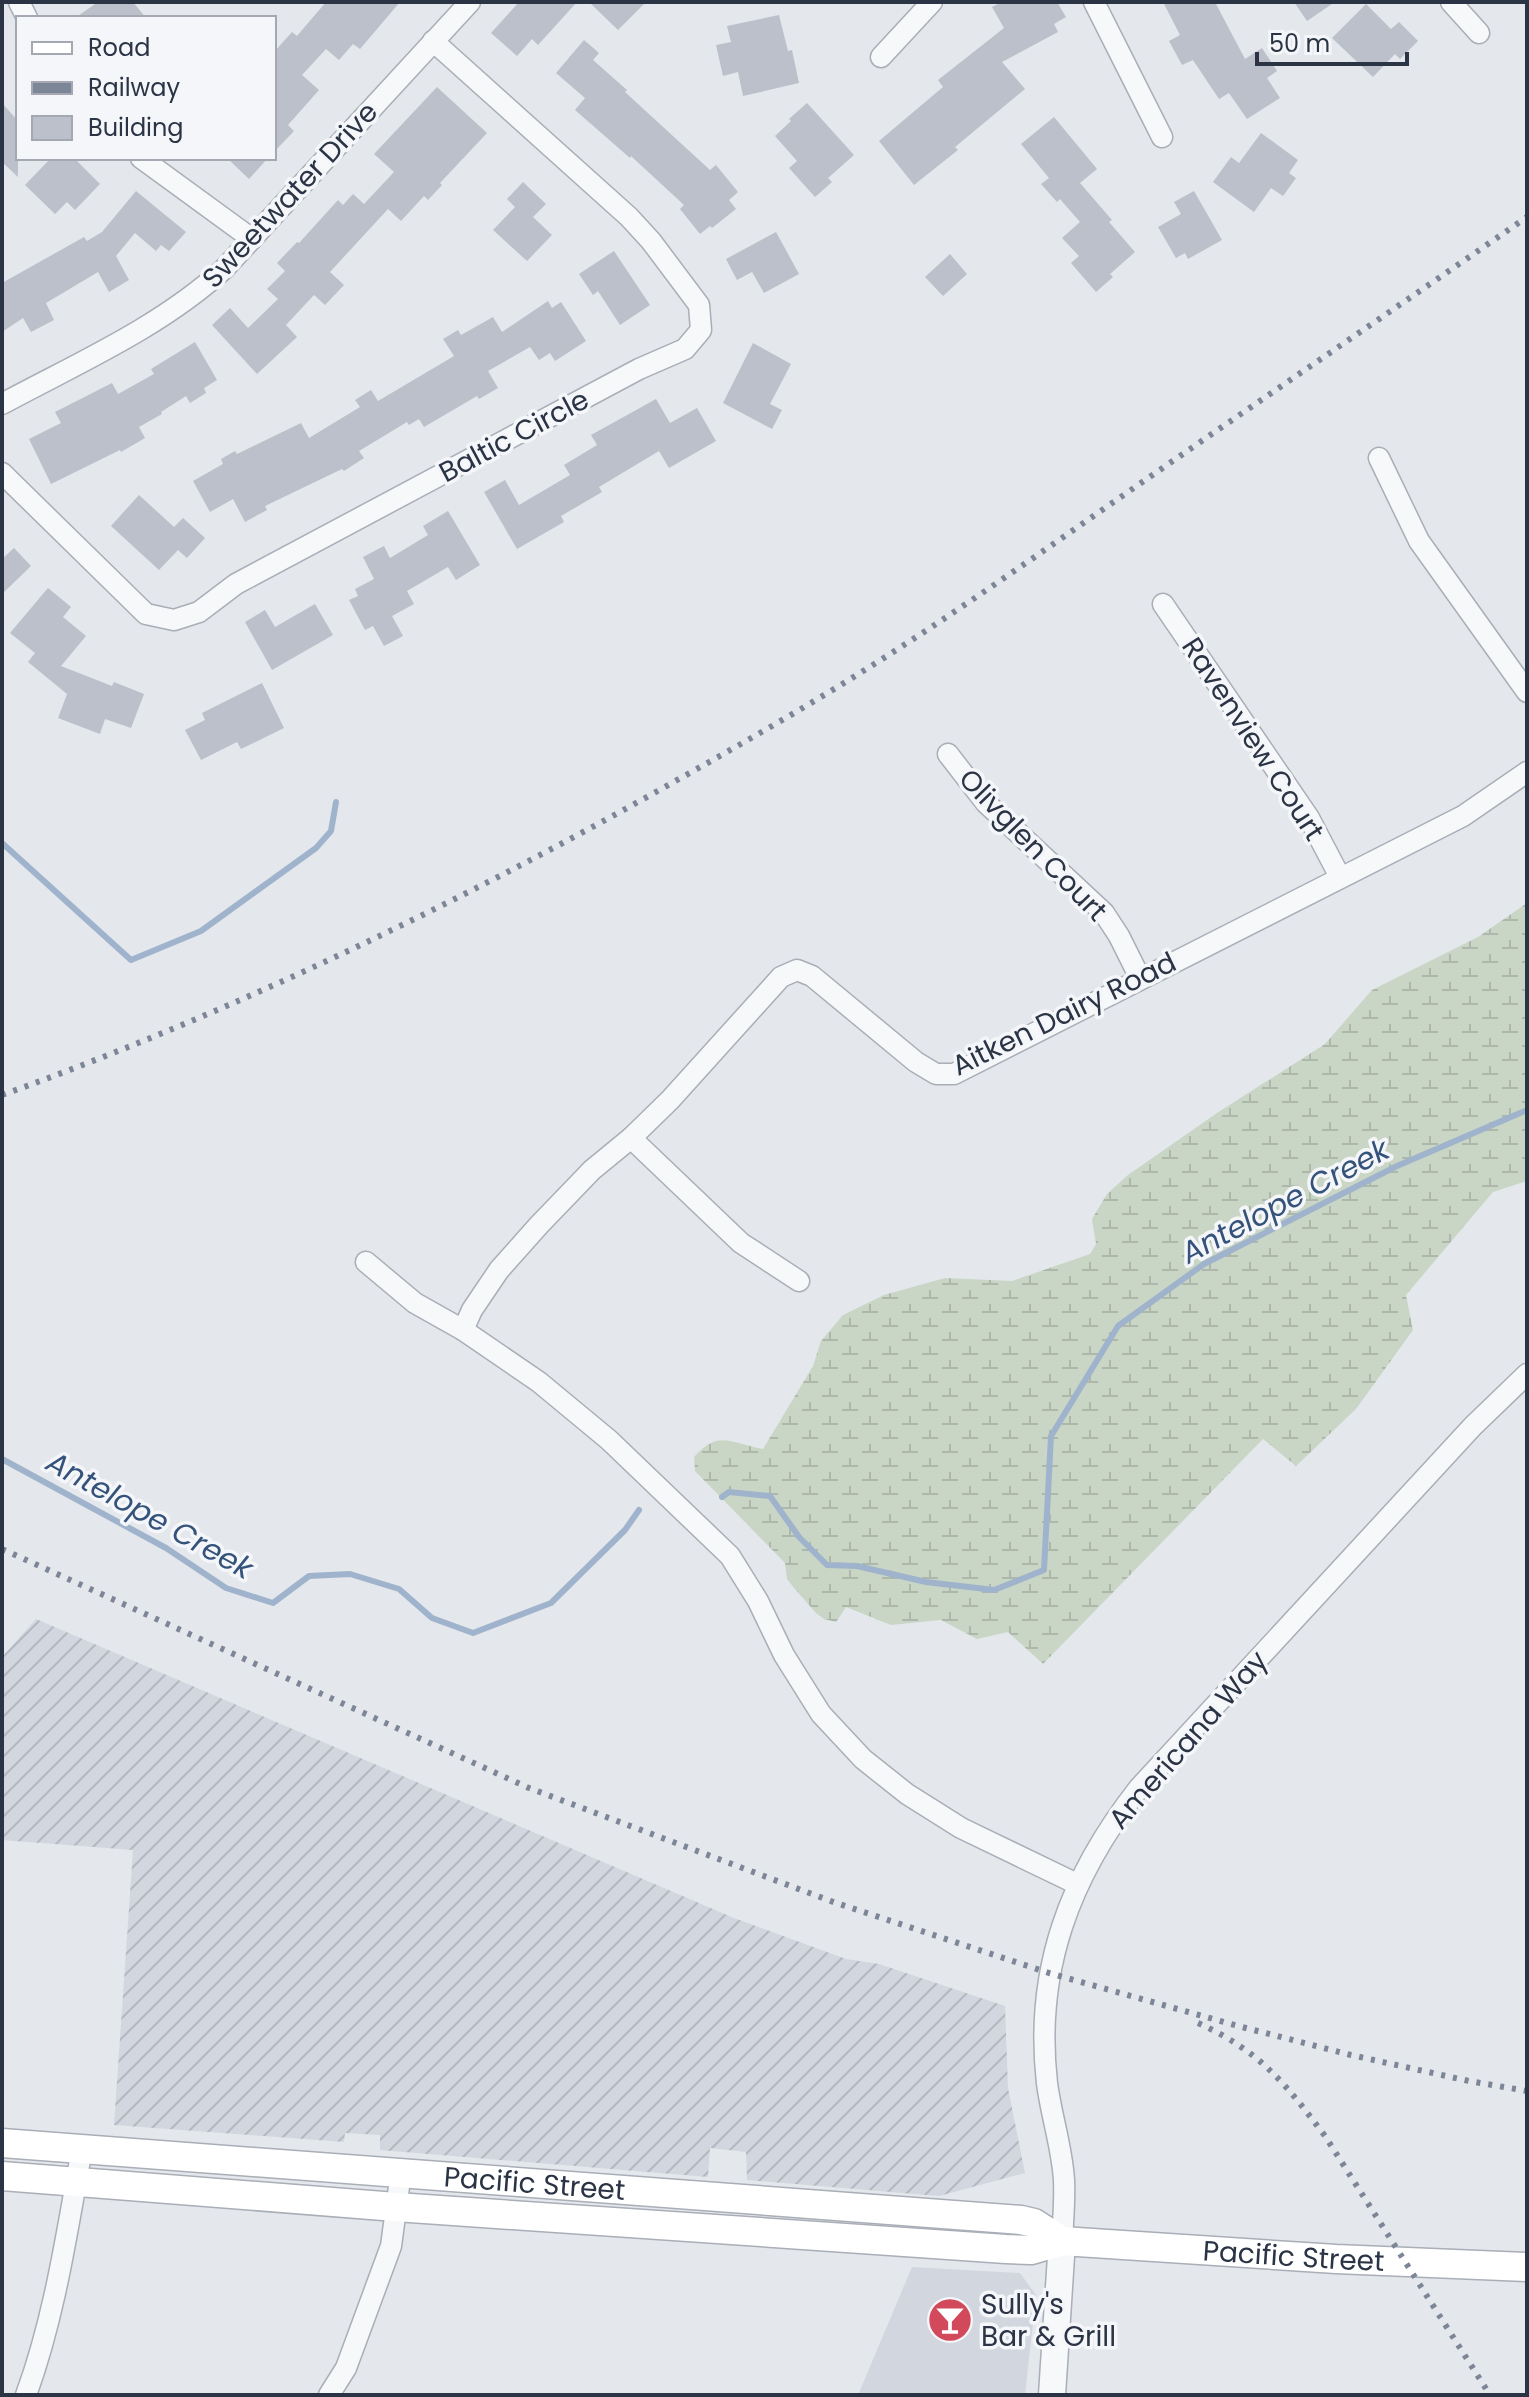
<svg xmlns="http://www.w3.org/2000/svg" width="1529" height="2397" font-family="Poppins,sans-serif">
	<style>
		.built { fill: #d2d6de }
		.industrial { fill: url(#industrial-furrows) }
		.wetland { fill: url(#wetland-marsh) }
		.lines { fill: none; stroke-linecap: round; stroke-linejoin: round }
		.stream { stroke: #9fb4cc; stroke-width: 6 }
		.building { fill: #bbc0ca }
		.minor-casing { stroke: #a9aeb7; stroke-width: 23 }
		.tertiary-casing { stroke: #a9aeb7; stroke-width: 29 }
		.secondary-casing { stroke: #a9aeb7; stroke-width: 31 }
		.minor { stroke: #f7f8fa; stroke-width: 20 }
		.tertiary { stroke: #f7f8fa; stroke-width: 26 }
		.secondary { stroke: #fff; stroke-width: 28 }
		.rail { stroke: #7d8696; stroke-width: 6; stroke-dasharray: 4 8; stroke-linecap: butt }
		.labels { text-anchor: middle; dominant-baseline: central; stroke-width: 7; stroke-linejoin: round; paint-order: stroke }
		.street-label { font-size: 28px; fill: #2b3445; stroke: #f4f6f9 }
		.poi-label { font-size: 28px; fill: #2b3445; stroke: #f4f6f9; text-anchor: start }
		.water-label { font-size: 30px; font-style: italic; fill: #34527a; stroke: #f4f6f9 }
	</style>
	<defs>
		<pattern id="industrial-furrows" width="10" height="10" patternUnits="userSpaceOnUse" patternTransform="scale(2)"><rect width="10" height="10" fill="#d2d6de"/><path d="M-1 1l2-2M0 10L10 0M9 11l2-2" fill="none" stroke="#b4b8c0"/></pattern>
		<pattern id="wetland-marsh" width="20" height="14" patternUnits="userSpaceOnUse" patternTransform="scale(2)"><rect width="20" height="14" fill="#c9d6c5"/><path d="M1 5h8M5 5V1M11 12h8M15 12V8" fill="none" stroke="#adb8ab"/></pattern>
	</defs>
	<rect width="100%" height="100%" fill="#e4e7ec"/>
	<!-- built -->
	<polygon class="built" points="912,2267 1020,2273 1036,2295 1025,2395 858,2395"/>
	<!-- industrial -->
	<polygon class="industrial" points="36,1619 734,1918 846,1959 879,1964 1005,2006 1008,2088 1025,2173 939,2196 747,2180 746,2152 710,2148 708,2177 380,2150 380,2135 345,2133 344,2142 114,2125 133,1850 2,1840 2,1657"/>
	<!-- wetland -->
	<path class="wetland" d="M 1527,903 L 1527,1181 L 1493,1192 L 1406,1295 L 1413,1330 L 1356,1409 L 1296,1466 L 1263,1439 L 1043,1664 L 1008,1632 L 977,1639 L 941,1620 L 891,1625 L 846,1607 L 836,1622 L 824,1619 L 816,1613 L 794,1588 L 787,1579 L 785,1563 L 695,1471 L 694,1457 C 718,1429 731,1443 763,1449 L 813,1366 L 821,1341 L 843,1315 L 884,1295 L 945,1278 L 1012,1281 L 1090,1254 L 1096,1244 L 1092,1219 L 1107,1194 L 1128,1175 L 1217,1113 L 1325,1044 L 1372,990 L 1478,937 Z"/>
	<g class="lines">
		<!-- stream -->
		<g class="stream">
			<polyline points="2,843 131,960 201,931 316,848 331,831 336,802"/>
			<polyline points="2,1459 166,1548 226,1588 273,1603 309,1576 350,1574 399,1589 432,1618 473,1633 551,1603 625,1530 639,1510"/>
			<polyline points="722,1497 729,1492 770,1496 799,1537 827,1565 857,1566 926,1582 994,1590 1044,1570 1051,1436 1118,1326 1204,1264 1397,1166 1527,1110"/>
		</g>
	</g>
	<!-- building -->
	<g class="building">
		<polygon points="98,2 133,2 146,18 75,18"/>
		<polygon points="326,2 400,2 360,49 353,44 339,60 326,49 302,75 319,90 288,125 294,131 274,152 274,52 292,32 297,36"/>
		<polygon points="519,2 577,2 538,45 532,39 517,56 491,33"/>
		<polygon points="589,2 646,2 618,30"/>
		<polygon points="1002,2 1057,2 1066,17 1054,24 1058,32 1002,62 1025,89 955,147 958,150 914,185 879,141 943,87 938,80 1004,28 992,7"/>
		<polygon points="1163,2 1215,2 1245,59 1262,48 1277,71 1267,78 1280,98 1247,119 1229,93 1219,99 1193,60 1182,65 1169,41 1180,35"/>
		<polygon points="1294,2 1335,2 1307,21"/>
		<polygon points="1366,4 1391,29 1399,22 1418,41 1400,59 1395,54 1373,77 1332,38"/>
		<polygon points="779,15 788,51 792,50 799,83 743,96 738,72 723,76 716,45 731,42 727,26"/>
		<polygon points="584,40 599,53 593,60 627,90 625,92 710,170 716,165 738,192 729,200 736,209 712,228 710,226 700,234 680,209 684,205 631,156 630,158 575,110 585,98 556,73"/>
		<polygon points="437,87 487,133 440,183 442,185 428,200 424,196 401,221 388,209 330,272 344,285 325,305 314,295 286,325 297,337 257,374 212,325 230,308 248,328 278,299 267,289 285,271 277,263 297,242 299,243 338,200 343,205 353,194 364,204 394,172 374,154"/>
		<polygon points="2,103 18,121 18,177 2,162"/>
		<polygon points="807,103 854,155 828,178 832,182 815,197 789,168 797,161 775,136 791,121 789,119"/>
		<polygon points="1054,117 1097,169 1080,183 1112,220 1109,222 1135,252 1110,274 1113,277 1096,292 1071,263 1079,256 1062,238 1080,222 1060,199 1057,202 1041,184 1049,178 1021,144"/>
		<polygon points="1261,133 1298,160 1289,173 1296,178 1283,196 1271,188 1254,212 1213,182 1231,157 1239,163"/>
		<polygon points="51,158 74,158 100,184 75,210 67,202 55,214 25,185"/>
		<polygon points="227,158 268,158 249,179"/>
		<polygon points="523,182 546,204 533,217 552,235 527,261 493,230 515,207 507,199"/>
		<polygon points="136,191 186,232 169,251 161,245 156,251 135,233 116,256 129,280 109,292 98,272 46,303 54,320 31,332 23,318 2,332 2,283 84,237 87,241 102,232"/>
		<polygon points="1194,191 1222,240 1188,259 1185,253 1176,258 1158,227 1181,214 1174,202"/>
		<polygon points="776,232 799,274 764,293 752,272 737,280 726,259"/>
		<polygon points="614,251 650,305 620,325 598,291 593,295 579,274"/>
		<polygon points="950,254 967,274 943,296 925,277"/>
		<polygon points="548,301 552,308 561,302 586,341 555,361 550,353 539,360 530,347 488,371 498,388 479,399 477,396 424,427 419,419 409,425 407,422 359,451 364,458 344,471 342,469 265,506 267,510 245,522 233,499 210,512 193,481 223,464 221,459 235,451 237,454 301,423 309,438 360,407 355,400 371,390 378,401 454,356 443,339 458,330 461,335 493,317 502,332"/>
		<polygon points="195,342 217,380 204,388 206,393 190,403 186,396 161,412 162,414 139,427 145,438 121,452 120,450 51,484 29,439 61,423 55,412 112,383 118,394 154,374 151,369"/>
		<polygon points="753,343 791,364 770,404 782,410 772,429 723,403"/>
		<polygon points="656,399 670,423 697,408 716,441 669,468 659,451 599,487 602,492 561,516 564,522 517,549 484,492 505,480 519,505 570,475 564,465 597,445 591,435"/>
		<polygon points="139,495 174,527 183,518 205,538 187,558 178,550 159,570 111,526"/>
		<polygon points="448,511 480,565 456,580 448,567 407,591 414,604 392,616 403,636 384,646 373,626 365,630 349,600 358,596 355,589 374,579 363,557 384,546 390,558 428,535 423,526"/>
		<polygon points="14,548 31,566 2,594 2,559"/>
		<polygon points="48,588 71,607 63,617 86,636 61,666 112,686 114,682 144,694 131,728 105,719 100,734 58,718 67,694 28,662 35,653 10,633"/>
		<polygon points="315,604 333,635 272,670 245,622 265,610 275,627"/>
		<polygon points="262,683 284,728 241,749 237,742 201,760 185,730 205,720 202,713"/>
	</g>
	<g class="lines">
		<!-- minor casing -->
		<g class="minor-casing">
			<g id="minor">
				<polyline points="19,2 27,18"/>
				<polyline points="1094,2 1162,137"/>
				<polyline points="1451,2 1479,33"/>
				<polyline points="881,57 932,2"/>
				<polyline points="141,158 252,239"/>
				<path d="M 2,404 C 78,363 161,327 225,268 L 470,2"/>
				<polyline points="1379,458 1419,541 1527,692"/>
				<polyline points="2,473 146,614 174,620 199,612 236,584 639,369 685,349 701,330 699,305 651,241 629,217 433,41"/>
				<polyline points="1163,604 1309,818 1340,877"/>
				<polyline points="948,754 986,803 1104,913 1119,936 1140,978"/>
				<polyline points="631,1138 741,1243 799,1281"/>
				<polyline points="366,1262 415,1303 463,1330 539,1382 609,1440 730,1556 758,1601 784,1655 821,1714 863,1759 907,1794 961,1828 1077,1884"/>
				<polyline points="463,1330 472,1310 499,1270 539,1225 592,1170 631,1138 670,1100 781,977 797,970 812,976 916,1062 936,1074 954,1074 1463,816 1527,772"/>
				<path d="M 1062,2241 C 1063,2221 1065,2200 1064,2180 C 1062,2147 1051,2115 1047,2083 C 1034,1970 1070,1876 1139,1788 L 1473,1426 L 1527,1374"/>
				<path d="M 26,2395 C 55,2316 67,2231 82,2149"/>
				<polyline points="329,2395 346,2368 391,2246 401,2172"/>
			</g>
		</g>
		<!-- tertiary casing -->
		<g class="tertiary-casing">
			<polyline id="tertiary" points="1052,2395 1062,2241"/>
		</g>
		<!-- secondary casing -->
		<g class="secondary-casing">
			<g id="secondary">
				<path id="s1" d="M 2,2143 L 1021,2220 L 1034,2223 L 1062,2241"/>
				<path id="s2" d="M 2,2176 L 396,2207 L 1006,2249 L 1031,2250 L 1062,2241 L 1336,2259 L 1527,2267"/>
			</g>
		</g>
		<!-- minor -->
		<use href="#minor" class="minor"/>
		<!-- tertiary -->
		<use href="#tertiary" class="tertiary"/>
		<!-- secondary -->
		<use href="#secondary" class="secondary"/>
		<!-- rail -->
		<g class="rail">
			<path d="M 2,1095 C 222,1016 434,915 638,802 C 713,760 788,718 860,673 C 961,610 1057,541 1154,474 C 1278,388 1403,303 1527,217"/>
			<polyline points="2,1549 529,1788 836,1903 1049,1973 1238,2026 1351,2055 1469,2081 1527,2091"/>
			<path d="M 1198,2023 C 1260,2051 1285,2083 1325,2136 L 1490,2395"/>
		</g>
	</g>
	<!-- icons -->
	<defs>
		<g id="bar-disc" transform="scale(2.3)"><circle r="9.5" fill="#d1495b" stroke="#f4f6f9"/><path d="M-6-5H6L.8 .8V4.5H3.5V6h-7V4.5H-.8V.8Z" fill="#fff"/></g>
	</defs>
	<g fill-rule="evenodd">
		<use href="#bar-disc" x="950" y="2320"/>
	</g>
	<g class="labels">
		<!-- street labels -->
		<g class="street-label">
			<text transform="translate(290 195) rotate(-47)">Sweetwater Drive</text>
			<text transform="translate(514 436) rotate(-28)">Baltic Circle</text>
			<text transform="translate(1253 739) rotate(57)">Ravenview Court</text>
			<text transform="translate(1033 845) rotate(46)">Olivglen Court</text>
			<text transform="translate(1064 1014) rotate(-26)">Aitken Dairy Road</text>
			<text transform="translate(1188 1740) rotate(-49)">Americana Way</text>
			<text stroke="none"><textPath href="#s1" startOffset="534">Pacific Street</textPath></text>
			<text stroke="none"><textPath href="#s2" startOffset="1296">Pacific Street</textPath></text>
		</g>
		<!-- poi labels -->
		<g class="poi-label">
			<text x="981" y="2304">Sully's<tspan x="981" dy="32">Bar &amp; Grill</tspan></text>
		</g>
		<!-- water labels -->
		<g class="water-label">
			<text transform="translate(1285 1201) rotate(-28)">Antelope Creek</text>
			<text transform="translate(150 1515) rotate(29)">Antelope Creek</text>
		</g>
	</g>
	<!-- border -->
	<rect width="1529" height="2397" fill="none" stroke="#2b3445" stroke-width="8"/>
	<!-- legend -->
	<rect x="16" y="16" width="260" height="144" fill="#f4f6f9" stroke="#a4a8b1" stroke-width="2"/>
	<rect x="32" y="42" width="40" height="12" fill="#ffffff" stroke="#a4a8b1" stroke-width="2"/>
	<text x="88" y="56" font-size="24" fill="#2b3445">Road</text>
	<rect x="32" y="82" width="40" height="12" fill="#7d8696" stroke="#a4a8b1" stroke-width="2"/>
	<text x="88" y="96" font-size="24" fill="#2b3445">Railway</text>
	<rect x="32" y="116" width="40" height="24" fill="#bbc0ca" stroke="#a4a8b1" stroke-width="2"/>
	<text x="88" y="136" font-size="24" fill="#2b3445">Building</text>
	<!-- scale -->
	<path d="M1257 52v12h150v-12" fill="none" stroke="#2b3445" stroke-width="4"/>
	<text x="1269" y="52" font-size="24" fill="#2b3445" stroke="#f4f6f9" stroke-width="6" paint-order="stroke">50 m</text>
</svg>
